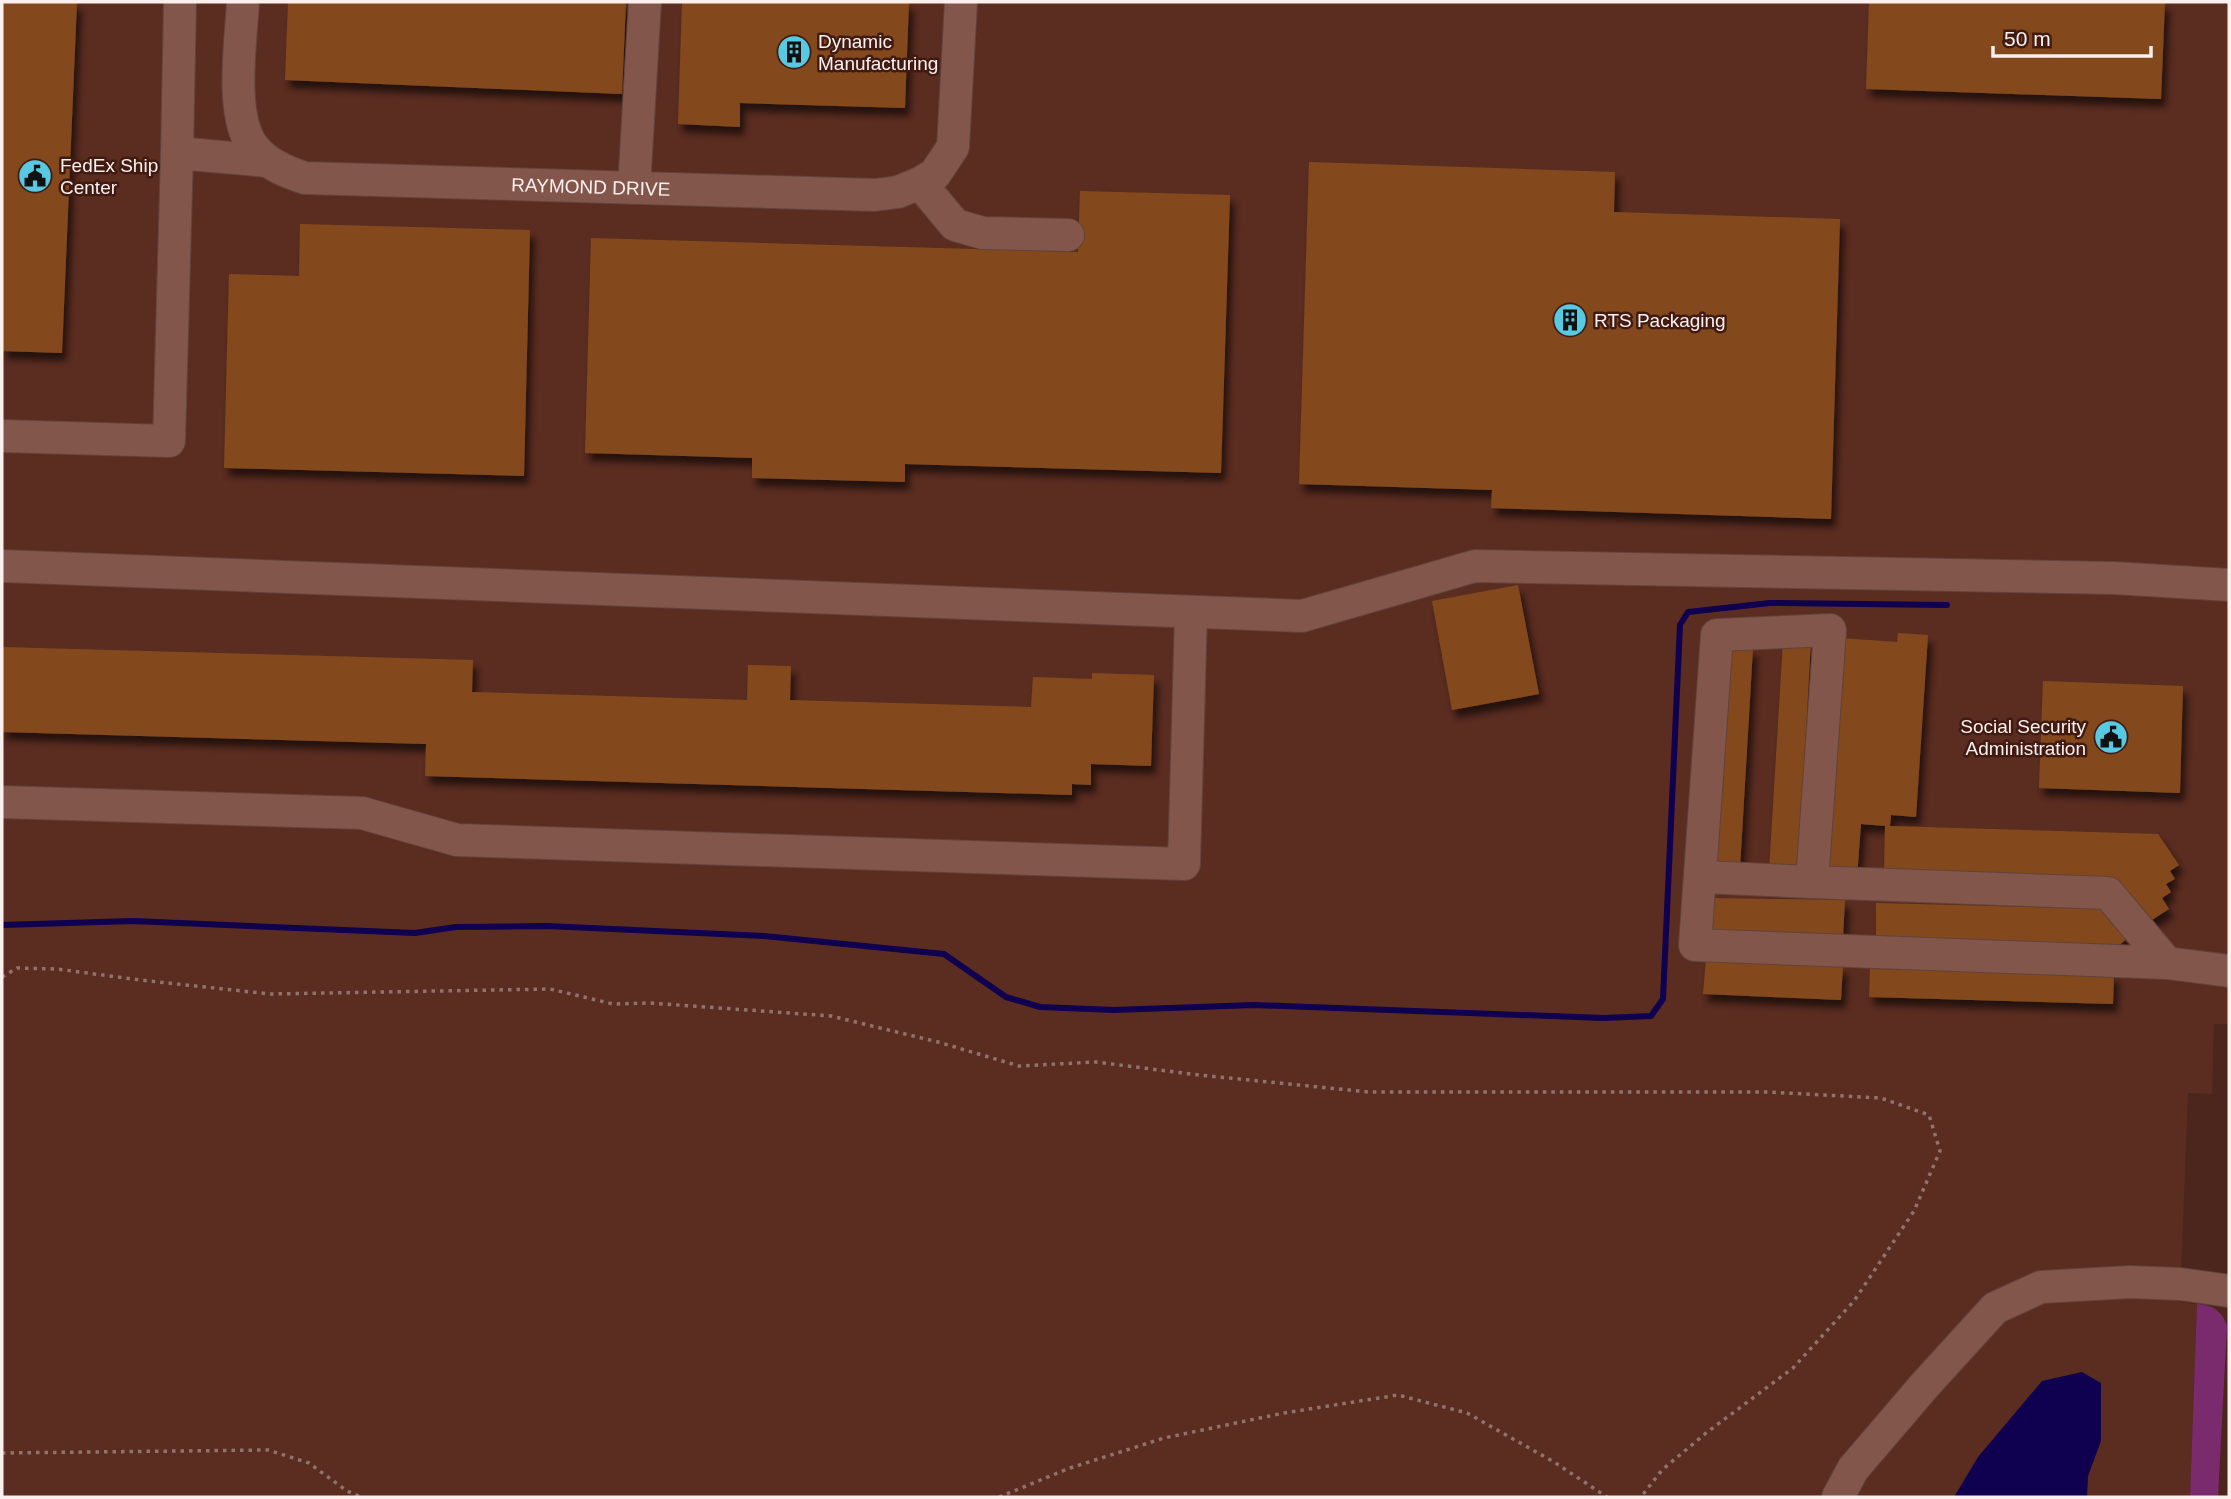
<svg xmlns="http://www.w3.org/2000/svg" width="2231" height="1499" font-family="Helvetica,sans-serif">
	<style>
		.built { fill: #5b2c20 }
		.green { fill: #7a2b6d }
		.water { fill: #0f0150 }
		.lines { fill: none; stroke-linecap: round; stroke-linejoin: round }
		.stream { stroke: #0f0150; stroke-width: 6 }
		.building { fill: #834a1e; filter: url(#shadow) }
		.minor-casing { stroke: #61433c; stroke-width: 34 }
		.path { stroke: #8f736d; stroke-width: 3.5; stroke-dasharray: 3.5 5; stroke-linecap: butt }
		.minor { stroke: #82564b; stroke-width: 32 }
		.labels { text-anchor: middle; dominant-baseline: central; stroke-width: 5; stroke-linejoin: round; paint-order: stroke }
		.poi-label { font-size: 19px; fill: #fbf0ee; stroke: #411b12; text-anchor: start }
		.street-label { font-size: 19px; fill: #fbf0ee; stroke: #411b12 }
	</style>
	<defs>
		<filter id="shadow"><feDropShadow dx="4.5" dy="8" stdDeviation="3.5" flood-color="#0009"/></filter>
	</defs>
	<rect width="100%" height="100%" fill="#4c251c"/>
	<!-- built -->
	<polygon class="built" points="2,2 2229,2 2229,1024 2214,1024 2212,1094 2188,1093 2180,1302 2197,1304 2190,1497 2,1497"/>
	<!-- green -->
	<path class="green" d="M 2197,1304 C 2213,1305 2222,1311 2227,1326 L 2218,1497 L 2190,1497 Z"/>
	<!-- water -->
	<polygon class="water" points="2082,1372 2101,1383 2101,1441 2088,1476 2087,1497 1954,1497 1978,1457 2042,1381"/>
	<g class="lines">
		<!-- stream -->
		<polyline class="stream" points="2,925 133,921 415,933 456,927 547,926 764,936 944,954 1006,997 1040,1007 1114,1010 1254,1005 1603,1018 1651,1016 1663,999 1680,625 1688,612 1770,603 1947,605"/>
	</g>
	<!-- building -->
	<g class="building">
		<polygon points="2,2 77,2 62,353 2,351"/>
		<polygon points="288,2 626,2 622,94 285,80"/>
		<polygon points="682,2 909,2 905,108 740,103 740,127 678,124"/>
		<polygon points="1869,2 2165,2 2161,99 1866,89"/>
		<polygon points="1309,162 1615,172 1614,212 1840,219 1831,519 1491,508 1492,490 1299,484"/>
		<polygon points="1080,191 1230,195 1221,473 905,464 905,482 752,478 752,458 585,453 591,238 1078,252"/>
		<polygon points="300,224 530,230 524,476 224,468 229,274 299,276"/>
		<polygon points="1518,585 1539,694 1452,710 1432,601"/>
		<polygon points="1898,633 1928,635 1916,817 1891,815 1890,826 2158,834 2179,865 2170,871 2175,879 2166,884 2171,892 2162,898 2169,909 2144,925 2114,880 1884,873 1885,826 1861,824 1857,878 1824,876 1840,638 1897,642"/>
		<polygon points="1783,641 1811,641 1798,874 1769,872"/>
		<polygon points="2,647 473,660 472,692 747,700 748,665 791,666 790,700 1031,707 1033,677 1092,679 1092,673 1154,675 1151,766 1091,764 1091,785 1072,784 1072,795 425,776 426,744 2,732"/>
		<polygon points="1724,647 1753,648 1740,868 1710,867"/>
		<polygon points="2043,681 2183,686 2180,793 2039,788"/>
		<polygon points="1708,898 1845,900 1843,938 1707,937"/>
		<polygon points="1876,903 2105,909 2128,938 2103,958 1876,941"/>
		<polygon points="1706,960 1843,966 1841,1000 1703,994"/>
		<polygon points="1870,969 2114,974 2113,1004 1869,997"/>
	</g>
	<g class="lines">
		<!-- minor casing -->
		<g class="minor-casing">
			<g id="minor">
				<path id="s1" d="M 243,2 C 241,40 229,117 254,148 C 267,164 286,172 305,178 L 875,195 L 898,192 L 920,183 L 935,174 L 953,147 L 961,2"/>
				<polyline points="177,153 180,2"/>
				<polyline points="920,183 955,225 983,233 1068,235"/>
				<polyline points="634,188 645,2"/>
				<polyline points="2,436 169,441 177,153 267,161"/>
				<polyline points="2,566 1302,616 1475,566 2114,578 2229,585"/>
				<polyline points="2,802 362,813 457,840 1184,864 1191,613"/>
				<polyline points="1701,877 1812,882"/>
				<polyline points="2167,963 2108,893 1812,882 1830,630 1717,635 1695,945 2167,963 2229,971"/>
				<polyline points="1838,1497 1853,1469 1924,1386 1995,1308 2041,1287 2130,1282 2180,1284 2229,1291"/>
			</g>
		</g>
		<!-- path -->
		<g class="path">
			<polyline points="2,977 17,968 57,969 140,980 270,994 550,989 613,1004 650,1003 831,1016 938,1042 1019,1066 1096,1062 1199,1075 1369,1092 1767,1092 1881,1098 1929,1115 1940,1151 1914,1211 1854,1301 1793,1368 1706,1433 1662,1470 1641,1497"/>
			<polyline points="2,1453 268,1450 309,1463 347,1491 361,1497"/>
			<polyline points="999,1497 1070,1468 1164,1438 1284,1413 1398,1395 1467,1413 1554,1462 1607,1497"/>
		</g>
		<!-- minor -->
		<use href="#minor" class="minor"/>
	</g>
	<!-- icons -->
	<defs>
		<g id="building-disc" transform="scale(1.75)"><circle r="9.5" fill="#57c9e2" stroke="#411b12"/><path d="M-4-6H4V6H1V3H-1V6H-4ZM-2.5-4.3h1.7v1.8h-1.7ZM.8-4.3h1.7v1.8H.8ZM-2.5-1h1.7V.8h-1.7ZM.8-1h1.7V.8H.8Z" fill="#111"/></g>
		<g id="civic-disc" transform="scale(1.75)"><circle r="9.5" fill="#57c9e2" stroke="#411b12"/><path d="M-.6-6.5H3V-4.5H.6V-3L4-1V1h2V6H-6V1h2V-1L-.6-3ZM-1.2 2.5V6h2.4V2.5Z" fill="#111"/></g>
	</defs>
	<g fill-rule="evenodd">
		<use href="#building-disc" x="794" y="52"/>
		<use href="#civic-disc" x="35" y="176"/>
		<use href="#building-disc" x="1570" y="320"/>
		<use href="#civic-disc" x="2111" y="737"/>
	</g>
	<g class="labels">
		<!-- poi labels -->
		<g class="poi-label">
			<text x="818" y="41">Dynamic<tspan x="818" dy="22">Manufacturing</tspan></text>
			<text x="60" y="165">FedEx Ship<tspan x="60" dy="22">Center</tspan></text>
			<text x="1594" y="320">RTS Packaging</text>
			<text x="2086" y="726" text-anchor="end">Social Security<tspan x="2086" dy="22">Administration</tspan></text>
		</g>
		<!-- street labels -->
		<g class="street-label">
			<text stroke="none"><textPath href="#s1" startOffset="495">RAYMOND DRIVE</textPath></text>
		</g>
	</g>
	<!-- border -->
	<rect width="2231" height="1499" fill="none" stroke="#fbf0ee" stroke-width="7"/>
	<!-- scale -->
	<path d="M1993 46v10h158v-10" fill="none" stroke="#fbf0ee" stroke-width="3.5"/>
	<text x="2004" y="46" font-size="21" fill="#fbf0ee" stroke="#411b12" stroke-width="5" paint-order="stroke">50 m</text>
</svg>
